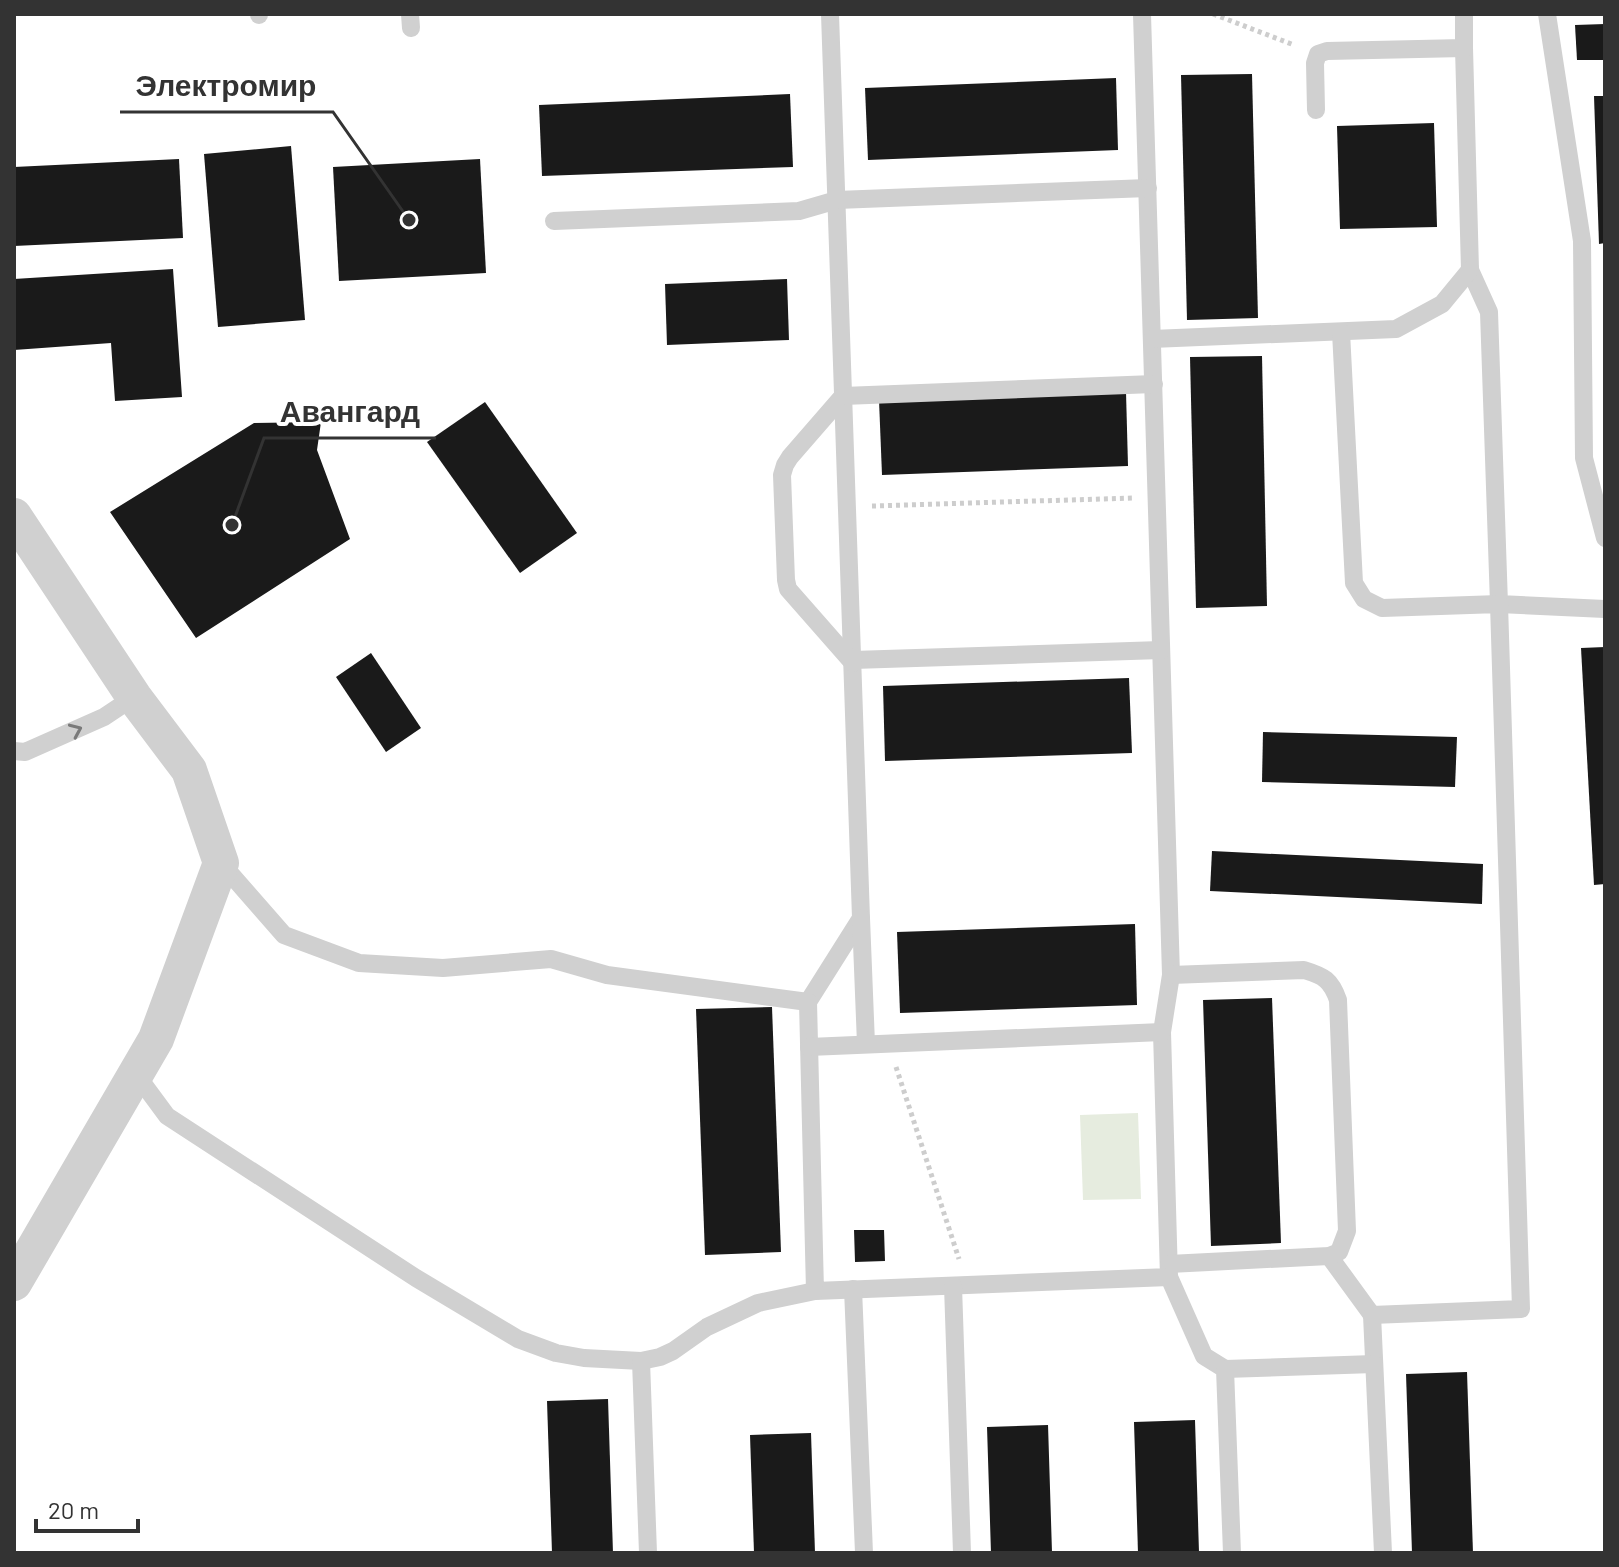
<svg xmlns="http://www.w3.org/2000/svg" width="1619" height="1567" font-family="Barlow,sans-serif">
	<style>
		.green { fill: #e6ecdf }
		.building { fill: #1a1a1a }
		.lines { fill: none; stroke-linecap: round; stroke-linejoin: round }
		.path { stroke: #cdcdcd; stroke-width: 5; stroke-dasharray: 4 4; stroke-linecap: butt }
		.service { stroke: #d0d0d0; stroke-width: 18 }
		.minor { stroke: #d0d0d0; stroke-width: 36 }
		.oneway { stroke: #7a7a7a }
		.leader { fill: none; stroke: #333; stroke-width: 3 }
		.callout-dot { fill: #333; stroke: #fff; stroke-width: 3 }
		.callout-label { font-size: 30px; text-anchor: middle; font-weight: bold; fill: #333; stroke: #fff; stroke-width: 8; stroke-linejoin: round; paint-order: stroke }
	</style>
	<rect width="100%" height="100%" fill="#fff"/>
	<!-- green -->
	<polygon class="green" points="1138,1113 1141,1199 1083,1200 1080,1115"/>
	<!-- building -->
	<g class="building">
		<polygon points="1605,24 1605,60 1577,60 1575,25"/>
		<polygon points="1252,74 1258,318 1187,320 1181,75"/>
		<polygon points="1116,78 1118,150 868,160 865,88"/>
		<polygon points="790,94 793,167 542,176 539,105"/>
		<polygon points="1594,96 1605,96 1605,243 1599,244"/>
		<polygon points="1434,123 1437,227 1340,229 1337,126"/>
		<polygon points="291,146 305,320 218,327 204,154"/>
		<polygon points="179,159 183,238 14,246 14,167"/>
		<polygon points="480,159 486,273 339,281 333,167"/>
		<polygon points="173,269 182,397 115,401 111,343 14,350 14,279"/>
		<polygon points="787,279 789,340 667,345 665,284"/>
		<polygon points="1262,356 1267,606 1196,608 1190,357"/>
		<polygon points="1126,392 1128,466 882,475 879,400"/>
		<polygon points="485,402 577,533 520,573 427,442"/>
		<polygon points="321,422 317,450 350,539 196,638 110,512 254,423"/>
		<polygon points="1605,647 1605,884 1594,885 1581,648"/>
		<polygon points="371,653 421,728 386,752 336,677"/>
		<polygon points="1129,678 1132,753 885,761 883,686"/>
		<polygon points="1263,732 1457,737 1455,787 1262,782"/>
		<polygon points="1212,851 1483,864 1482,904 1210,891"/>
		<polygon points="1135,924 1137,1005 900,1013 897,932"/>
		<polygon points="1272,998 1281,1243 1211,1246 1203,1000"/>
		<polygon points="772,1007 781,1252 705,1255 696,1009"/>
		<polygon points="854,1230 884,1230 885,1261 855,1262"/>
		<polygon points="1467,1372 1473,1553 1412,1553 1406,1374"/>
		<polygon points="608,1399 613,1553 552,1553 547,1401"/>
		<polygon points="1195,1420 1199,1553 1138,1553 1134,1422"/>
		<polygon points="1048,1425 1052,1553 991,1553 987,1427"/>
		<polygon points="811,1433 815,1553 754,1553 750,1435"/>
	</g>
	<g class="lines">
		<!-- path -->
		<g class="path">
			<polyline points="1213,14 1294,45"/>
			<polyline points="872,506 1134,498"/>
			<polyline points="896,1067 959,1259"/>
		</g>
		<!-- service -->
		<g class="service">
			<polyline points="259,14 259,15"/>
			<polyline points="410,14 411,28"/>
			<polyline points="830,14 861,918 808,1002 815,1291 1169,1277 1162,1032 1171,975 1142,14"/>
			<polyline points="1547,14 1582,241 1584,458 1605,538"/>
			<polyline points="1464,48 1470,270 1489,312 1499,604 1605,609"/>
			<polyline points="1316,110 1315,63 1318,54 1327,51 1464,48 1464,14"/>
			<polyline points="554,221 799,211 837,200 1148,188"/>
			<polyline points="1152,339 1396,329 1442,304 1470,270"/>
			<polyline points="853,660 1161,650"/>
			<polyline points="853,663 788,589 786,580 782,475 785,465 790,457 843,396 1154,384"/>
			<polyline points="14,751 25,752 104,717 134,697"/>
			<polyline points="221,863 284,935 359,963 443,968 551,959 607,975 808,1002"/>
			<polyline points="861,918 866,1044"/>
			<polyline points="809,1047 1162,1032"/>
			<polyline points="136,1074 167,1116 416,1278 518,1339 556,1353 584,1358 641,1361 660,1357 673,1351 707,1327 758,1303 815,1291"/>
			<polyline points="1329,1256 1372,1315 1521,1309 1499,604 1382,608 1364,599 1354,583 1341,332"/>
			<path d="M 1169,1264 L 1329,1256 L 1339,1252 L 1347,1231 L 1338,1000 C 1331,980 1324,976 1304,970 L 1171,975"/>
			<polyline points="1169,1277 1204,1356 1225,1369 1232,1553"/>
			<polyline points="953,1286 962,1553"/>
			<polyline points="853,1289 864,1553"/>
			<polyline points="1372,1315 1383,1553"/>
			<polyline points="641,1361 648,1553"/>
			<polyline points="1225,1369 1374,1364"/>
		</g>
		<!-- minor -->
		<polyline class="minor" points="14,516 134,697 189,770 221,863 156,1039 14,1283"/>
	</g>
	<!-- one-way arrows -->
	<defs><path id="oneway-chevron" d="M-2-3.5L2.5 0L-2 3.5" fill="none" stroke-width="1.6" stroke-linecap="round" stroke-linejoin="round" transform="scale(2)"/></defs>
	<use class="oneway" href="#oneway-chevron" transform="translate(76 730) rotate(-24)"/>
	<!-- callouts -->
	<path class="leader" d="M409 220L333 112H120M232 525L264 438H436"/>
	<g class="callout-dot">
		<circle cx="409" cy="220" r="8"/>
		<circle cx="232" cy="525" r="8"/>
	</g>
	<g class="callout-label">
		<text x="226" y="96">Электромир</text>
		<text x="350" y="422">Авангард</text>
	</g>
	<!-- border -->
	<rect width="1619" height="1567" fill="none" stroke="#333333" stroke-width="32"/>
	<!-- scale -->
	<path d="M36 1519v12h102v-12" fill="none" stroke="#333333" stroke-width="4"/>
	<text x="48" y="1519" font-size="24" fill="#333333" stroke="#ffffff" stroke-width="6" paint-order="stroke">20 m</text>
</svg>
